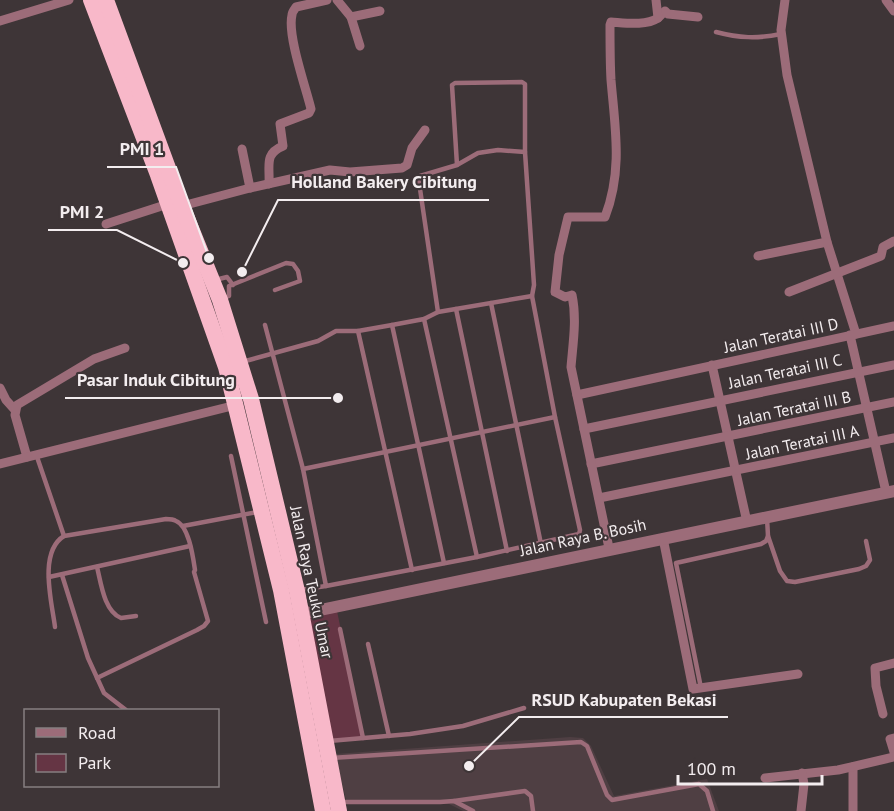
<svg xmlns="http://www.w3.org/2000/svg" width="894" height="811" font-family="'PT Sans',sans-serif">
	<style>
		.built { fill: #4f3f43 }
		.green { fill: #653544 }
		.lines { fill: none; stroke-linecap: round; stroke-linejoin: round }
		.service { stroke: #9c6c79; stroke-width: 4.5 }
		.minor { stroke: #9c6c79; stroke-width: 9 }
		.tertiary { stroke: #9c6c79; stroke-width: 12 }
		.trunk { stroke: #f8b8c9; stroke-width: 16 }
		.labels { text-anchor: middle; dominant-baseline: central; stroke-width: 4.5; stroke-linejoin: round; paint-order: stroke }
		.street-label { font-size: 16px; fill: #f3edef; stroke: #3e3537 }
		.leader { fill: none; stroke: #f3edef; stroke-width: 2 }
		.callout-dot { fill: #f3edef; stroke: #3e3537; stroke-width: 2 }
		.callout-label { font-size: 18px; text-anchor: middle; font-weight: bold; fill: #f3edef; stroke: #3e3537; stroke-width: 4.5; stroke-linejoin: round; paint-order: stroke }
	</style>
	<rect width="100%" height="100%" fill="#3e3537"/>
	<!-- built -->
	<polygon class="built" points="570,737 583,738 591,746 614,796 707,779 719,811 463,811 449,804 346,800 335,754"/>
	<!-- green -->
	<polygon class="green" points="336,606 363,738 326,741 288,607"/>
	<g class="lines">
		<!-- service -->
		<g class="service">
			<path d="M 716,32 C 739,38 757,39 781,34"/>
			<polyline points="215,280 227,277 233,285"/>
			<polyline points="224,298 229,296 229,286 286,263 293,264 298,271 300,281 275,290"/>
			<polyline points="491,303 541,544"/>
			<polyline points="456,309 507,551"/>
			<polyline points="438,312 419,182 420,176 457,165 478,153 498,150 525,152"/>
			<polyline points="424,319 477,557"/>
			<polyline points="265,325 303,469 326,586 477,557 579,534 580,530 555,417 532,296 534,285 525,152 525,84 522,82 455,83 452,85 457,165"/>
			<polyline points="392,325 444,563"/>
			<polyline points="358,331 412,570"/>
			<polyline points="242,362 318,341 336,331 358,331 392,325 424,319 438,312 532,296"/>
			<polyline points="36,454 64,536"/>
			<polyline points="231,456 266,622"/>
			<polyline points="303,469 555,417"/>
			<polyline points="183,526 257,512"/>
			<polyline points="768,536 780,571 787,581 795,582 859,569 866,566 870,560 866,541"/>
			<path d="M 97,567 C 101,583 104,611 121,618 L 136,616"/>
			<polyline points="62,575 88,658 104,693 126,710"/>
			<polyline points="49,577 190,546"/>
			<polyline points="299,590 326,586"/>
			<path d="M 55,627 C 52,603 38,552 64,536 L 166,519 C 170,519 173,519 176,521 C 189,526 193,557 195,570 L 194,572 L 208,621 L 204,626 L 197,630 L 97,678"/>
			<polyline points="340,629 363,738"/>
			<polyline points="368,644 389,736"/>
			<polyline points="700,683 676,563 761,544 766,541 768,536 767,518"/>
			<polyline points="329,741 410,734 463,726 524,708"/>
			<polyline points="331,758 581,742 587,746 607,795 612,800 699,784 707,791 713,811"/>
			<polyline points="454,801 525,791 531,796 533,811"/>
			<polyline points="340,802 440,802 454,801 473,811"/>
		</g>
		<!-- minor -->
		<g class="minor">
			<polyline points="337,0 351,17 360,46"/>
			<polyline points="785,0 781,30 787,75 827,242 856,334"/>
			<polyline points="886,0 894,11"/>
			<polyline points="351,17 380,11"/>
			<polyline points="658,18 665,11 668,14 698,17"/>
			<polyline points="0,21 69,0"/>
			<polyline points="242,149 250,188"/>
			<path d="M 269,184 C 270,165 264,154 283,146 L 280,124 L 309,113 L 311,109 C 306,88 287,35 292,15 C 292,12 294,10 296,7 L 327,0"/>
			<polyline points="182,206 250,188 330,170 350,172 402,168 407,165 412,148 425,130"/>
			<polyline points="106,224 168,204"/>
			<polyline points="758,256 827,242"/>
			<polyline points="789,292 881,256 883,247 894,241"/>
			<polyline points="850,335 886,492"/>
			<polyline points="712,365 747,522"/>
			<polyline points="0,388 6,400 15,410"/>
			<polyline points="577,395 894,326"/>
			<polyline points="584,429 894,365"/>
			<polyline points="27,457 15,415 17,405 94,359 125,348"/>
			<polyline points="0,464 236,405"/>
			<polyline points="591,464 894,402"/>
			<polyline points="599,498 894,438"/>
			<polyline points="663,538 693,689 798,674"/>
			<path d="M 609,548 L 571,367 C 573,343 577,319 572,295 L 565,297 L 555,292 L 559,255 L 568,217 L 605,217 C 623,170 615,128 611,80 C 610,62 610,43 610,25 L 611,22 C 626,23 646,26 658,18 L 656,0"/>
			<polyline points="883,714 876,686 875,668 894,663"/>
			<polyline points="894,738 890,739 894,752"/>
			<polyline points="853,767 853,811"/>
			<polyline points="765,778 838,770 894,757"/>
			<polyline points="801,811 804,784 802,773"/>
		</g>
		<!-- tertiary -->
		<polyline class="tertiary" points="294,612 301,614 894,491"/>
		<!-- trunk -->
		<g class="trunk">
			<polyline points="91,0 158,175 226,367 281,590 323,811"/>
			<polyline points="106,0 182,206 220,300 251,399 297,591 339,811"/>
		</g>
	</g>
	<g class="labels">
		<!-- street labels -->
		<g class="street-label">
			<text transform="translate(781 335) rotate(-12)">Jalan Teratai III D</text>
			<text transform="translate(785 371) rotate(-12)">Jalan Teratai III C</text>
			<text transform="translate(794 408) rotate(-12)">Jalan Teratai III B</text>
			<text transform="translate(802 442) rotate(-12)">Jalan Teratai III A</text>
			<text transform="translate(583 537) rotate(-12)">Jalan Raya B. Bosih</text>
			<text transform="translate(312 582) rotate(78)">Jalan Raya Teuku Umar</text>
		</g>
	</g>
	<!-- callouts -->
	<path class="leader" d="M209 258L176 167H107M242 272L278 200H489M183 263L117 230H48M338 398L248 398H65M469 766L519 717H728"/>
	<g class="callout-dot">
		<circle cx="209" cy="258" r="6"/>
		<circle cx="242" cy="272" r="6"/>
		<circle cx="183" cy="263" r="6"/>
		<circle cx="338" cy="398" r="6"/>
		<circle cx="469" cy="766" r="6"/>
	</g>
	<g class="callout-label">
		<text x="142" y="155">PMI 1</text>
		<text x="384" y="188">Holland Bakery Cibitung</text>
		<text x="82" y="218">PMI 2</text>
		<text x="156" y="386">Pasar Induk Cibitung</text>
		<text x="624" y="706">RSUD Kabupaten Bekasi</text>
	</g>
	<!-- legend -->
	<rect x="24" y="709" width="195" height="78" fill="#3e3537" stroke="#867f81" stroke-width="1.5"/>
	<rect x="36" y="728" width="30" height="9" fill="#9c6c79" stroke="#867f81" stroke-width="1.5"/>
	<text x="78" y="739" font-size="18" fill="#f3edef">Road</text>
	<rect x="36" y="754" width="30" height="18" fill="#653544" stroke="#867f81" stroke-width="1.5"/>
	<text x="78" y="769" font-size="18" fill="#f3edef">Park</text>
	<!-- scale -->
	<path d="M678 775v9h144v-9" fill="none" stroke="#f3edef" stroke-width="3"/>
	<text x="687" y="775" font-size="18" fill="#f3edef" stroke="#3e3537" stroke-width="4.5" paint-order="stroke">100 m</text>
</svg>
